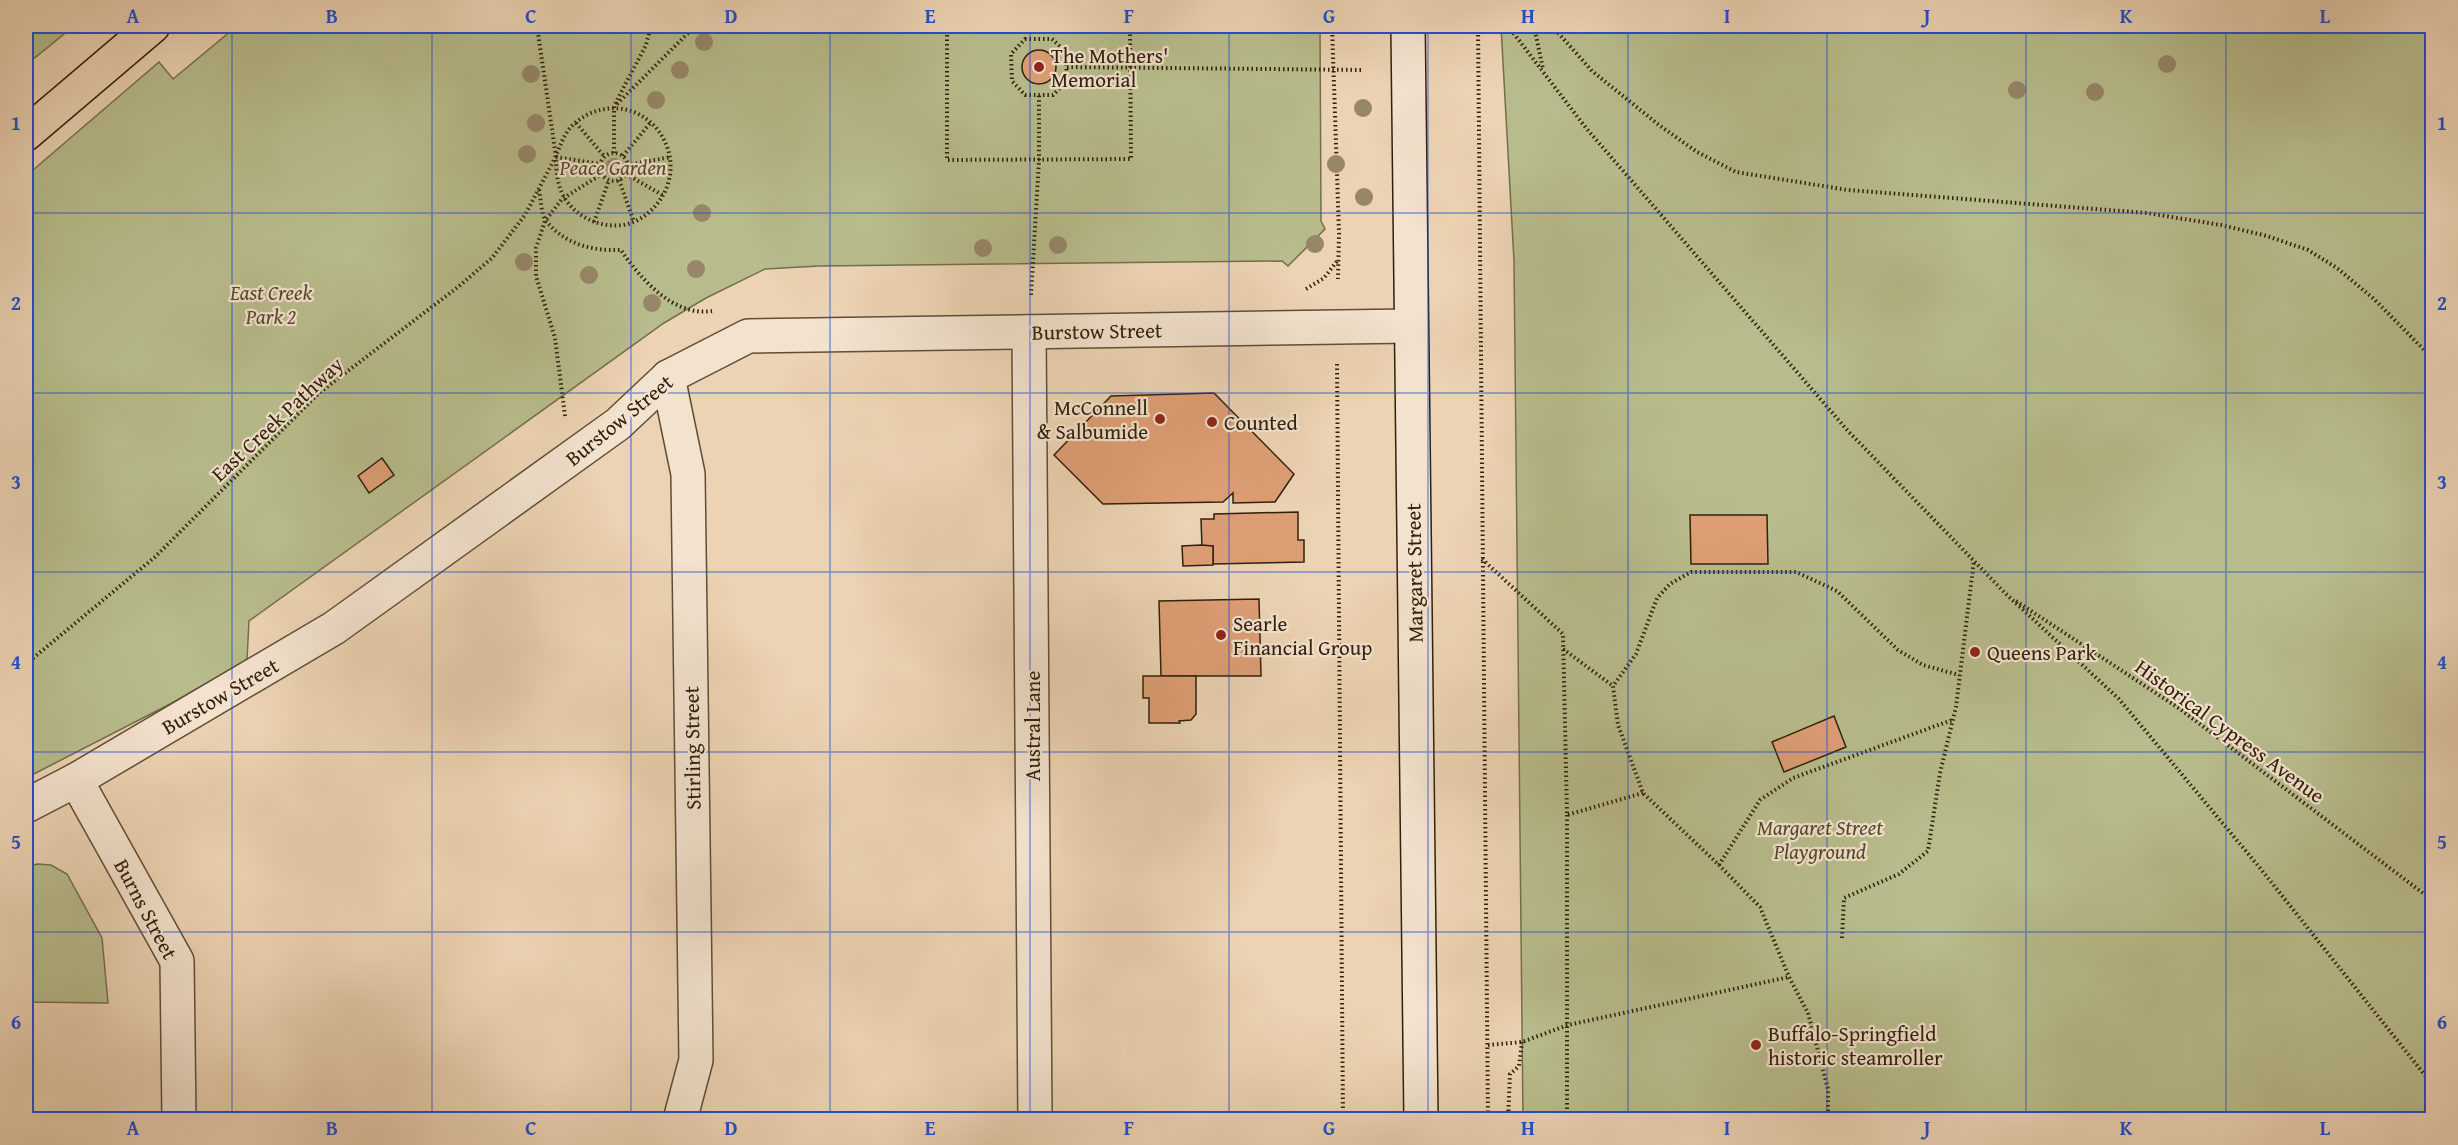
<svg xmlns="http://www.w3.org/2000/svg" width="2458" height="1145" font-family="'Gentium Book Plus',serif">
	<style>
		.green { fill: #b8bc8c; stroke: #746e4c; stroke-width: 1.5 }
		.building { fill: #de9e75; stroke: #30210b; stroke-width: 1.5 }
		.lines { fill: none; stroke-linecap: round; stroke-linejoin: round }
		.street-casing { stroke: #5f4e35; stroke-width: 36 }
		.secondary-casing { stroke: #30210b; stroke-width: 36 }
		.primary-casing { stroke: #30210b; stroke-width: 36 }
		.path { stroke: #30210b; stroke-width: 4; stroke-dasharray: 1.5 3; stroke-linecap: butt }
		.street { stroke: #f3e2ce; stroke-width: 33 }
		.secondary { stroke: #f3e2ce; stroke-width: 33 }
		.primary { stroke: #ecd3b3; stroke-width: 33 }
		.tree { fill: #978768 }
		.grid { fill: none; stroke: #1d4ed8; stroke-width: 1.5; stroke-opacity: 0.55 }
		.poi-dot { fill: #8f2418; stroke: #f3e2ce; stroke-width: 2 }
		.labels { text-anchor: middle; dominant-baseline: central; stroke-width: 4.5; stroke-linejoin: round; paint-order: stroke }
		.poi-label { font-size: 21px; fill: #30210b; stroke: #f3e2ce; text-anchor: start }
		.park-label { font-size: 21px; font-style: italic; fill: #52482b; stroke: #f3e2ce }
		.street-label { font-size: 21px; fill: #30210b; stroke: #f3e2ce }
		.neatline { fill: none; stroke: #1d4ed8; stroke-width: 2 }
		.grid-label { font-size: 20px; text-anchor: middle; font-weight: bold; fill: #1d4ed8 }
	</style>
	<rect width="100%" height="100%" fill="#ecd3b3"/>
	<filter id="stains"><feTurbulence type="fractalNoise" baseFrequency=".00333" numOctaves="4"/><feColorMatrix values="0 0 0 0 .2 0 0 0 0 .09 0 0 0 0 .02 0 0 0 .5 -.17"/></filter>
	<radialGradient id="worn" r=".72"><stop offset=".6" stop-color="#630" stop-opacity="0"/><stop offset="1" stop-color="#630" stop-opacity=".3"/></radialGradient>
	<!-- green -->
	<g class="green">
		<polygon points="26,26 74,26 26,65"/>
		<polygon points="237,26 1320,26 1321,221 1325,229 1288,266 1282,261 819,266 765,269 706,298 664,323 249,621 247,660 172,703 26,778 26,176 159,62 173,79"/>
		<polygon points="1501,26 2432,26 2432,1119 1523,1119 1514,261"/>
		<polygon points="37,864 51,865 67,874 102,938 108,1003 26,1002 26,868"/>
	</g>
	<!-- building -->
	<g class="building">
		<circle cx="1039" cy="67" r="17"/>
		<polygon points="1214,393 1294,474 1275,502 1233,503 1233,493 1223,502 1103,504 1054,455 1111,396"/>
		<polygon points="382,458 394,475 369,493 358,476"/>
		<polygon points="1298,512 1298,540 1304,540 1304,562 1213,564 1213,546 1202,547 1201,519 1214,519 1214,514"/>
		<polygon points="1690,515 1767,515 1768,564 1691,564"/>
		<polygon points="1201,545 1213,546 1213,565 1183,566 1182,546"/>
		<polygon points="1259,599 1261,676 1161,676 1159,601"/>
		<polygon points="1143,676 1196,676 1196,714 1191,720 1179,721 1180,723 1149,723 1149,698 1143,698"/>
		<polygon points="1834,716 1846,747 1784,772 1772,742"/>
	</g>
	<g class="lines">
		<!-- street casing -->
		<g class="street-casing">
			<g id="street">
				<polyline points="1029,332 1035,1120"/>
				<polyline points="668,377 688,474 696,1060 680,1120"/>
				<polyline points="76,780 177,961 179,1120"/>
				<polyline points="26,806 76,780 334,628 618,424 668,377 748,336 1410,326"/>
			</g>
		</g>
		<!-- secondary casing -->
		<g class="secondary-casing">
			<polyline id="secondary" points="1408,26 1421,1120"/>
		</g>
		<!-- primary casing -->
		<g class="primary-casing">
			<polyline id="primary" points="26,134 153,26"/>
		</g>
		<!-- path -->
		<g class="path">
			<polyline points="947,26 947,160 1131,159 1130,26"/>
			<polyline points="1332,26 1339,233 1338,279"/>
			<polyline points="1478,26 1488,1120"/>
			<polyline points="1508,26 1586,128 1848,431 2006,594 2119,699 2260,868 2432,1084"/>
			<polyline points="1534,26 1543,69"/>
			<polyline points="1552,26 1592,71 1659,125 1697,152 1736,172 1848,190 2147,213 2221,225 2267,236 2308,250 2337,268 2374,299 2432,358"/>
			<polygon points="1025,39 1052,39 1066,52 1067,81 1053,95 1025,95 1012,81 1011,54"/>
			<polyline points="1067,67 1363,70"/>
			<polyline points="617,104 695,26"/>
			<polyline points="576,123 604,156"/>
			<polyline points="614,153 614,106 646,45 651,26"/>
			<circle cx="614" cy="167" r="14"/>
			<polyline points="623,156 651,122"/>
			<polyline points="556,157 600,164"/>
			<polyline points="627,165 671,157"/>
			<polyline points="626,174 664,196"/>
			<polyline points="619,180 634,222"/>
			<path d="M 539,190 C 541,199 541,216 547,222 C 566,245 593,251 621,250 C 640,278 673,317 712,311"/>
			<polyline points="594,222 609,180"/>
			<polyline points="1306,289 1324,278 1338,260"/>
			<polyline points="1031,295 1039,160 1039,95"/>
			<polyline points="1337,364 1343,1120"/>
			<polyline points="565,416 555,338 536,276 536,248 545,221 562,199 602,174"/>
			<polyline points="1482,559 1563,634 1567,815 1643,793"/>
			<polyline points="2016,601 2180,709 2432,900"/>
			<polyline points="1563,649 1613,686"/>
			<path d="M 26,664 L 155,557 L 319,393 L 458,287 L 492,258 L 525,215 L 553,162 C 560,148 563,133 575,123 C 601,101 636,104 657,129 C 682,160 671,203 636,221 C 611,233 577,220 564,197 C 557,184 556,171 556,157 L 537,26"/>
			<polyline points="1567,815 1567,1120"/>
			<polyline points="1719,865 1760,800 1793,778 1952,720"/>
			<polyline points="1842,938 1844,898 1899,874 1928,851 1940,773 1956,707 1974,560"/>
			<polyline points="1488,1045 1522,1042 1568,1025 1789,977"/>
			<polyline points="1508,1120 1510,1074 1519,1066 1522,1042"/>
			<polyline points="1828,1120 1828,1089 1808,1013 1789,977 1760,907 1719,865 1643,793 1618,725 1613,686 1636,654 1657,598 1670,584 1691,572 1796,572 1837,591 1898,650 1923,665 1959,675"/>
		</g>
		<!-- street -->
		<use href="#street" class="street"/>
		<!-- secondary -->
		<use href="#secondary" class="secondary"/>
		<!-- primary -->
		<use href="#primary" class="primary"/>
	</g>
	<!-- trees -->
	<g class="tree">
		<circle cx="704" cy="42" r="9"/>
		<circle cx="2167" cy="64" r="9"/>
		<circle cx="680" cy="70" r="9"/>
		<circle cx="531" cy="74" r="9"/>
		<circle cx="2017" cy="90" r="9"/>
		<circle cx="2095" cy="92" r="9"/>
		<circle cx="656" cy="100" r="9"/>
		<circle cx="1363" cy="108" r="9"/>
		<circle cx="536" cy="123" r="9"/>
		<circle cx="527" cy="154" r="9"/>
		<circle cx="1336" cy="164" r="9"/>
		<circle cx="614" cy="167" r="9"/>
		<circle cx="1364" cy="197" r="9"/>
		<circle cx="702" cy="213" r="9"/>
		<circle cx="1315" cy="244" r="9"/>
		<circle cx="1058" cy="245" r="9"/>
		<circle cx="983" cy="248" r="9"/>
		<circle cx="524" cy="262" r="9"/>
		<circle cx="696" cy="269" r="9"/>
		<circle cx="589" cy="275" r="9"/>
		<circle cx="652" cy="303" r="9"/>
	</g>
	<!-- grid -->
	<path class="grid" d="M 232,26 L 232,1120M 432,26 L 432,1120M 631,26 L 631,1120M 830,26 L 830,1120M 1030,26 L 1030,1120M 1229,26 L 1229,1120M 1428,26 L 1428,1120M 1628,26 L 1628,1120M 1827,26 L 1827,1120M 2026,26 L 2026,1120M 2226,26 L 2226,1120M 26,213 L 2432,213M 26,393 L 2432,393M 26,572 L 2432,572M 26,752 L 2432,752M 26,932 L 2432,932"/>
	<!-- markers -->
	<g class="poi-dot">
		<circle cx="1039" cy="67" r="6"/>
		<circle cx="1160" cy="419" r="6"/>
		<circle cx="1212" cy="422" r="6"/>
		<circle cx="1221" cy="635" r="6"/>
		<circle cx="1975" cy="652" r="6"/>
		<circle cx="1756" cy="1045" r="6"/>
	</g>
	<g class="labels">
		<!-- poi labels -->
		<g class="poi-label">
			<text x="1051" y="55">The Mothers'<tspan x="1051" dy="24">Memorial</tspan></text>
			<text x="1148" y="407" text-anchor="end">McConnell<tspan x="1148" dy="24">&amp; Salbumide</tspan></text>
			<text x="1224" y="422">Counted</text>
			<text x="1233" y="623">Searle<tspan x="1233" dy="24">Financial Group</tspan></text>
			<text x="1987" y="652">Queens Park</text>
			<text x="1768" y="1033">Buffalo-Springfield<tspan x="1768" dy="24">historic steamroller</tspan></text>
		</g>
		<!-- park labels -->
		<g class="park-label">
			<text x="613" y="167">Peace Garden</text>
			<text x="271" y="292">East Creek<tspan x="271" dy="24">Park 2</tspan></text>
			<text x="1820" y="827">Margaret Street<tspan x="1820" dy="24">Playground</tspan></text>
		</g>
		<!-- street labels -->
		<g class="street-label">
			<text transform="translate(1097 331) rotate(-1)">Burstow Street</text>
			<text transform="translate(277 419) rotate(-43)">East Creek Pathway</text>
			<text transform="translate(619 420) rotate(-39)">Burstow Street</text>
			<text transform="translate(1414 573) rotate(-91)">Margaret Street</text>
			<text transform="translate(220 696) rotate(-30)">Burstow Street</text>
			<text transform="translate(1032 726) rotate(-90)">Austral Lane</text>
			<text transform="translate(2230 731) rotate(36)">Historical Cypress Avenue</text>
			<text transform="translate(692 748) rotate(-91)">Stirling Street</text>
			<text transform="translate(146 909) rotate(62)">Burns Street</text>
		</g>
	</g>
	<!-- margin -->
	<rect width="2458" height="1145" fill="none" stroke="#ecd3b3" stroke-width="66"/>
	<rect x="33" y="33" width="2392" height="1079" class="neatline"/>
	<g class="grid-label">
		<text x="133" y="23">A</text>
		<text x="332" y="23">B</text>
		<text x="531" y="23">C</text>
		<text x="731" y="23">D</text>
		<text x="930" y="23">E</text>
		<text x="1129" y="23">F</text>
		<text x="1329" y="23">G</text>
		<text x="1528" y="23">H</text>
		<text x="1727" y="23">I</text>
		<text x="1927" y="23">J</text>
		<text x="2126" y="23">K</text>
		<text x="2325" y="23">L</text>
		<text x="16" y="130">1</text>
		<text x="2442" y="130">1</text>
		<text x="16" y="310">2</text>
		<text x="2442" y="310">2</text>
		<text x="16" y="489">3</text>
		<text x="2442" y="489">3</text>
		<text x="16" y="669">4</text>
		<text x="2442" y="669">4</text>
		<text x="16" y="849">5</text>
		<text x="2442" y="849">5</text>
		<text x="16" y="1029">6</text>
		<text x="2442" y="1029">6</text>
		<text x="133" y="1135">A</text>
		<text x="332" y="1135">B</text>
		<text x="531" y="1135">C</text>
		<text x="731" y="1135">D</text>
		<text x="930" y="1135">E</text>
		<text x="1129" y="1135">F</text>
		<text x="1329" y="1135">G</text>
		<text x="1528" y="1135">H</text>
		<text x="1727" y="1135">I</text>
		<text x="1927" y="1135">J</text>
		<text x="2126" y="1135">K</text>
		<text x="2325" y="1135">L</text>
	</g>
	<rect width="100%" height="100%" filter="url(#stains)"/>
	<rect width="100%" height="100%" fill="url(#worn)"/>
</svg>
